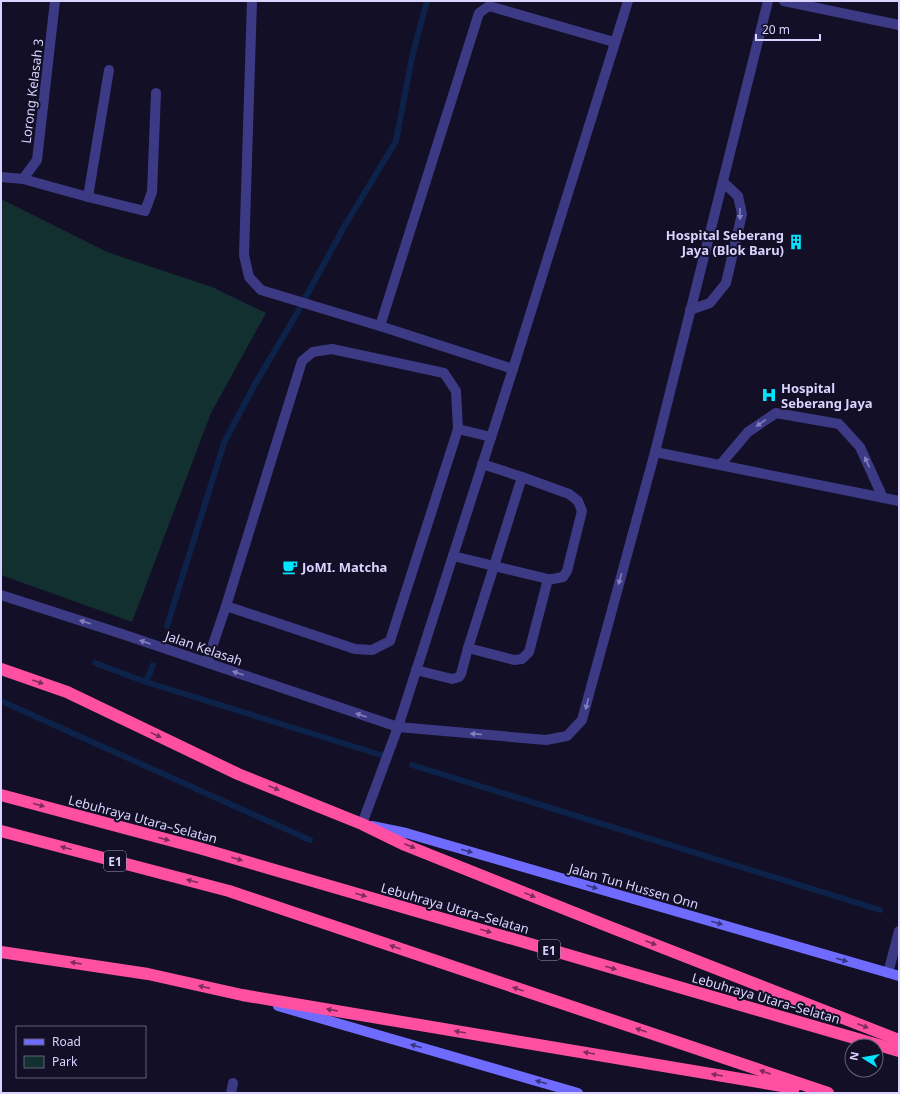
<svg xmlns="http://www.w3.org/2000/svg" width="900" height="1094" font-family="'Noto Sans',sans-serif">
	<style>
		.green { fill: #12302f }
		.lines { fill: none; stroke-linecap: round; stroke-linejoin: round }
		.stream { stroke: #0c2248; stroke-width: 6 }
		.lane { stroke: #3d3a85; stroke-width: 10 }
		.street { stroke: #3d3a85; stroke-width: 10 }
		.secondary { stroke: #6f6bff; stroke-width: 10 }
		.highway { stroke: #ff4fa3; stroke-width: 12 }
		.oneway { fill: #837fbc }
		.oneway2 { fill: #7d2c5e }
		.oneway3 { fill: #38347d }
		.labels { text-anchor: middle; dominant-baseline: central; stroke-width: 4; stroke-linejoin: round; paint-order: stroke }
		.shield { fill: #130f26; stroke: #9e99be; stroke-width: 1 }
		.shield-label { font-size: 12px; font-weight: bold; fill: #d9d4ff }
		.street-label { font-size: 13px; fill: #d9d4ff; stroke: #130f26 }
		.poi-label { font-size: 13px; font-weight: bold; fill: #d9d4ff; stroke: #130f26; text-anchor: start }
	</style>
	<rect width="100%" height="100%" fill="#130f26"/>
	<!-- green -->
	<polygon class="green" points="1,199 107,252 212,287 266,313 211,413 132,622 1,575"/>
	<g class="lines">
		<!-- stream -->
		<g class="stream">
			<polyline points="167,626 224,443 255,384 296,315 344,227 396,141 412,57 427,1"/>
			<polyline points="95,663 146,682 381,755"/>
			<polyline points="146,682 153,665"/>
			<polyline points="1,701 310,840"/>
			<polyline points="412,765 880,910"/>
		</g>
		<!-- lane -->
		<g class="lane">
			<polyline points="784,1 899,25"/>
			<polyline points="1,177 23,179 88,197 145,211 152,192 156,93"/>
			<polyline points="88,197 109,70"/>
			<polyline points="690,310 710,303 726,283 742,214 738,196 723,182"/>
			<polyline points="458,429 491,437"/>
			<polyline points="655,452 899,501"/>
			<polyline points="720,465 748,432 776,413 839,424 860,447 883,498"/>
			<polyline points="522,477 494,566 468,648 514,660 522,659 529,652 548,579"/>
			<polyline points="453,556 548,579 553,579 563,577 567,571 582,511 578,501 569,494 522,477 482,464"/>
			<polyline points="207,662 226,606 302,361 313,352 332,349 444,373 456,391 458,429 390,641 372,650 355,649 226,606"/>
			<polyline points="416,670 452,679 459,677 461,674 468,648"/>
			<polyline points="398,727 546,740 567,736 582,720 655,452 768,1"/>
			<polyline points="231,1093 233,1083"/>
		</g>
		<!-- street -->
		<g class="street">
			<polyline points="252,1 244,255 249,277 261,290 380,326 513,369"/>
			<polyline points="23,179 37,160 55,1"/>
			<polyline points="380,326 479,13 489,6 614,42"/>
			<polyline points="1,595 122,634 398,727"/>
			<polyline points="362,824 398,727 513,369 628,1"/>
			<polyline points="888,973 899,931"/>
		</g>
		<!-- secondary -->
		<g class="secondary">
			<polyline points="372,826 406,833 899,976"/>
			<polyline points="278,1006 578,1093"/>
		</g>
		<!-- highway -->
		<g class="highway">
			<polyline points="1,669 67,692 238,774 362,824 405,845 615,929 899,1040"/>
			<polyline points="1,795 199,848 899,1051"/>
			<polyline points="1,831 229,891 828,1093"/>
			<polyline points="1,952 148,974 242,995 794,1088"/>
		</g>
	</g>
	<!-- one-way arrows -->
	<defs><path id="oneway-solid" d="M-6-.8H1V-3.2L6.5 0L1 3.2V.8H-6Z"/></defs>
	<g class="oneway">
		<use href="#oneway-solid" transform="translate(740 214) rotate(90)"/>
		<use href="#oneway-solid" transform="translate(761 423) rotate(146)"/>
		<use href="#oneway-solid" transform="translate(867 462) rotate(-114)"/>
		<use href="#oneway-solid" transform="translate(620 579) rotate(105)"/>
		<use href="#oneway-solid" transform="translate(85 622) rotate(-162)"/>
		<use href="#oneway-solid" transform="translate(145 642) rotate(-161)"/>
		<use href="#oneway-solid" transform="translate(238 673) rotate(-161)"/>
		<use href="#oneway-solid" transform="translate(587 704) rotate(105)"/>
		<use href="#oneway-solid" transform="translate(361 715) rotate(-161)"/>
		<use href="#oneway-solid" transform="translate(476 734) rotate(-175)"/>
	</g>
	<g class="oneway2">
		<use href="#oneway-solid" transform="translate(38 682) rotate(19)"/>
		<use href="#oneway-solid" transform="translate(156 735) rotate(26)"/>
		<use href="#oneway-solid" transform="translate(274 788) rotate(22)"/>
		<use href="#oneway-solid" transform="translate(39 805) rotate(15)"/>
		<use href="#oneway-solid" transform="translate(164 839) rotate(15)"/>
		<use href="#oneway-solid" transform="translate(410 846) rotate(23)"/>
		<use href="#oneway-solid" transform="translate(66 848) rotate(-165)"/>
		<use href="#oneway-solid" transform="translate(237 859) rotate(16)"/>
		<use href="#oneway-solid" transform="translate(192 881) rotate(-165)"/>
		<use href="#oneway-solid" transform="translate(361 895) rotate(16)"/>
		<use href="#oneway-solid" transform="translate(530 895) rotate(22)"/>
		<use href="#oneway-solid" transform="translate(486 931) rotate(16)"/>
		<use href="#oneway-solid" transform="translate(651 943) rotate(21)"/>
		<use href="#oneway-solid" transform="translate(395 947) rotate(-161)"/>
		<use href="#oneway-solid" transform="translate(76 963) rotate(-171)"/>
		<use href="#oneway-solid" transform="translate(611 968) rotate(16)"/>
		<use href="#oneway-solid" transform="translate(204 987) rotate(-167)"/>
		<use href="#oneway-solid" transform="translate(518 989) rotate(-161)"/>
		<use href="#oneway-solid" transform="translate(332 1010) rotate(-170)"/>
		<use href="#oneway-solid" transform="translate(863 1026) rotate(21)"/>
		<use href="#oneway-solid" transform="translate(641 1030) rotate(-161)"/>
		<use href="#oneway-solid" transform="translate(460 1032) rotate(-170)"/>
		<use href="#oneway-solid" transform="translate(589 1053) rotate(-170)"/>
		<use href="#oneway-solid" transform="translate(765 1072) rotate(-161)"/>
		<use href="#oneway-solid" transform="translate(717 1075) rotate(-170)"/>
	</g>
	<g class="oneway3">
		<use href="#oneway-solid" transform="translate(467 851) rotate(16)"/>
		<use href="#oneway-solid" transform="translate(592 887) rotate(16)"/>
		<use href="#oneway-solid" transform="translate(717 923) rotate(16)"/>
		<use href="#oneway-solid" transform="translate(842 960) rotate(16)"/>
		<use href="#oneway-solid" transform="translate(416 1046) rotate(-164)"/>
		<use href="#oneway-solid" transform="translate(541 1082) rotate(-164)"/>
	</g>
	<!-- icons -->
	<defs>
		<g id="building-bare" transform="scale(1.2)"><path d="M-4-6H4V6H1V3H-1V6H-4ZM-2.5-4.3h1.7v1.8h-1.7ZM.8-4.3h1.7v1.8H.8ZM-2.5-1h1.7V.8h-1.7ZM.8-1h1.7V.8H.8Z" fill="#00e5ff" stroke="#130f26" stroke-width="2.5" paint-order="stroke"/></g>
		<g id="hospital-bare" transform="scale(1.2)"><path d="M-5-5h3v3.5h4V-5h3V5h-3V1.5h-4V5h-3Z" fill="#00e5ff" stroke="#130f26" stroke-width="2.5" paint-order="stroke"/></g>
		<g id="cafe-bare" transform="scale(1.2)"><path d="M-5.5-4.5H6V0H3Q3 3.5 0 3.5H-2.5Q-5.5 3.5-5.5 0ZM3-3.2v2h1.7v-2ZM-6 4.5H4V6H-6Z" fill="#00e5ff" stroke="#130f26" stroke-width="2.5" paint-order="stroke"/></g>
	</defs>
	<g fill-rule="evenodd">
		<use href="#building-bare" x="796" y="242"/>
		<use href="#hospital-bare" x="769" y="395"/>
		<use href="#cafe-bare" x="290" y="567"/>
	</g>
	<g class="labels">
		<!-- shield labels -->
		<g class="shield">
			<rect x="104" y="851" width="22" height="20" rx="3"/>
			<rect x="538" y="940" width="22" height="20" rx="3"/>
		</g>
		<g class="shield-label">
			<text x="115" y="861">E1</text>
			<text x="549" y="950">E1</text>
		</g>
		<!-- street labels -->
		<g class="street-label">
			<text transform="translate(32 91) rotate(-83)">Lorong Kelasah 3</text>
			<text transform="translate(204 648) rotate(19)">Jalan Kelasah</text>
			<text transform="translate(143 819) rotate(15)">Lebuhraya Utara–Selatan</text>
			<text transform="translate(634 886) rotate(16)">Jalan Tun Hussen Onn</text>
			<text transform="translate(455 908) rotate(16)">Lebuhraya Utara–Selatan</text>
			<text transform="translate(766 998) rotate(16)">Lebuhraya Utara–Selatan</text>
		</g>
		<!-- poi labels -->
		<g class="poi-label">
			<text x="784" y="235" text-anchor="end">Hospital Seberang<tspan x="784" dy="15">Jaya (Blok Baru)</tspan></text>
			<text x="781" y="388">Hospital<tspan x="781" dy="15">Seberang Jaya</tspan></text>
			<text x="302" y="567">JoMI. Matcha</text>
		</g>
	</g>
	<!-- border -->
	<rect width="900" height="1094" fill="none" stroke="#d9d4ff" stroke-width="4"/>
	<!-- legend -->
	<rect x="16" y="1026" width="130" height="52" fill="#130f26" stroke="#625e7d"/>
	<rect x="24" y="1039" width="20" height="6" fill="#6f6bff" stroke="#625e7d"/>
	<text x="52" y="1046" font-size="12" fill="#d9d4ff">Road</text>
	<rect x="24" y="1056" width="20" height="12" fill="#12302f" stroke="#625e7d"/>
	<text x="52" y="1066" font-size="12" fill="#d9d4ff">Park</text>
	<!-- north arrow -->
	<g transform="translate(864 1058) rotate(281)"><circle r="19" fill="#130f26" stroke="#625e7d"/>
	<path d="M0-3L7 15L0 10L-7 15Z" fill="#00e5ff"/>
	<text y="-6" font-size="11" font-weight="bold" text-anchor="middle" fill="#d9d4ff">N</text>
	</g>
	<!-- scale -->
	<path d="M756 34v6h64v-6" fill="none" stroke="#d9d4ff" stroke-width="2"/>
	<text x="762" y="34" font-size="12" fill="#d9d4ff" stroke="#130f26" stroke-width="3" paint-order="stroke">20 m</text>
</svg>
